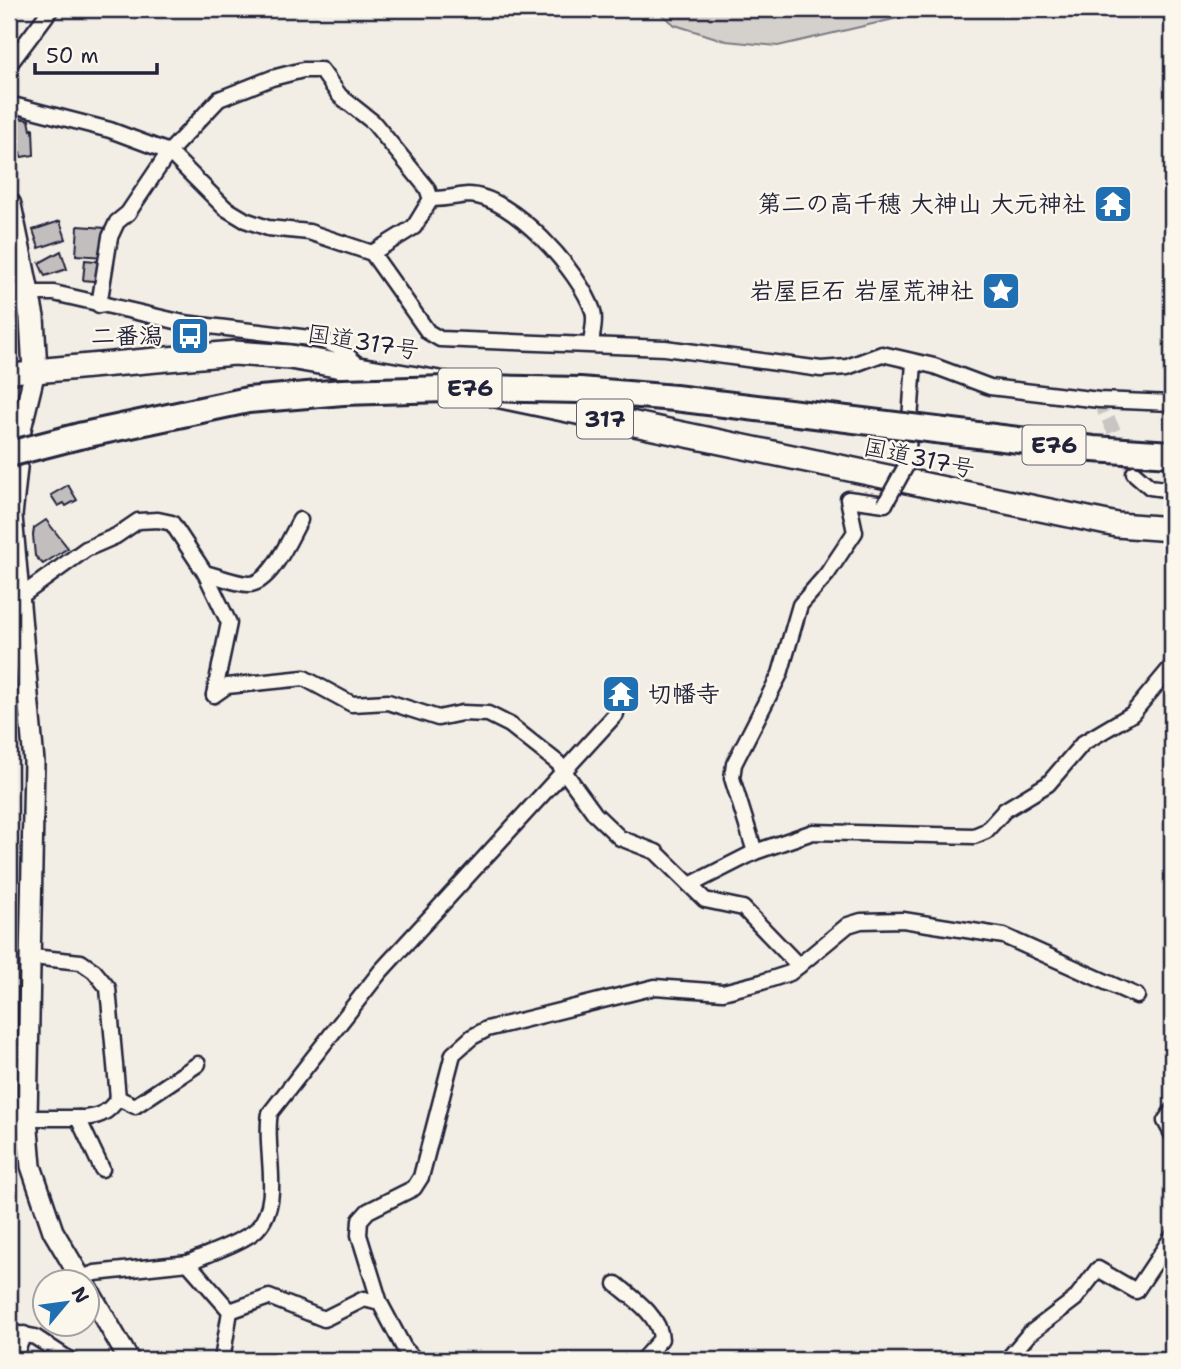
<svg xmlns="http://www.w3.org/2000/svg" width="1181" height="1369" font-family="'Shantell Sans','Klee One',sans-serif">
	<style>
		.green { fill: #d4d1cc; stroke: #7b7a84; stroke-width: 2 }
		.building { fill: #c2bebe; stroke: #22223b; stroke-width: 2 }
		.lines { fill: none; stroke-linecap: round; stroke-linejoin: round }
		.minor-tunnel { stroke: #c8c5c3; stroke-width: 14; stroke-dasharray: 14 7; stroke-linecap: butt }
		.minor-casing { stroke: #22223b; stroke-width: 19 }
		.tertiary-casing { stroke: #22223b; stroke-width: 23 }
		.secondary-casing { stroke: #22223b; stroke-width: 24 }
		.trunk-casing { stroke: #22223b; stroke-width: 28 }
		.motorway-casing { stroke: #22223b; stroke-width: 30 }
		.minor { stroke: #fbf7ec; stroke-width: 14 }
		.tertiary { stroke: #fbf7ec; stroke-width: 18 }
		.secondary { stroke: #fbf7ec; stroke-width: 19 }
		.trunk { stroke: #fbf7ec; stroke-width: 23 }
		.motorway { stroke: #fbf7ec; stroke-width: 24 }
		.minor-bridge-casing { stroke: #22223b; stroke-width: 19; stroke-linecap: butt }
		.motorway-bridge-casing { stroke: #22223b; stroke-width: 30; stroke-linecap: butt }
		.minor-bridge { stroke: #fbf7ec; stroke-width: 14 }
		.motorway-bridge { stroke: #fbf7ec; stroke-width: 24 }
		.labels { text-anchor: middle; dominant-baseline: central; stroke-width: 5; stroke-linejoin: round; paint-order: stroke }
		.shield { fill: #fbf7ec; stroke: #636270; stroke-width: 2 }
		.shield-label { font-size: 23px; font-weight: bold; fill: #22223b }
		.poi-label { font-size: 24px; font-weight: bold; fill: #22223b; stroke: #fbf7ec; text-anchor: end }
		.street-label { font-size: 24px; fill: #22223b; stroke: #fbf7ec }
	</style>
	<rect width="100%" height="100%" fill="#f2eee5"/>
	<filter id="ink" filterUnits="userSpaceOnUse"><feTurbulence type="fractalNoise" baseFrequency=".0143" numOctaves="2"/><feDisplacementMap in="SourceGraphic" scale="14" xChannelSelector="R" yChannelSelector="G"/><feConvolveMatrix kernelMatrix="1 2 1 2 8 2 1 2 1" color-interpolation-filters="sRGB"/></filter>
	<g filter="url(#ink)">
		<!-- green -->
		<polygon class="green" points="655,9 937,9 778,46 726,41 675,25"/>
		<!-- building -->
		<g class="building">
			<polygon points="9,9 23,9 11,22"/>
			<polygon points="19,118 29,120 31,130 33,129 34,155 21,157 20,152 9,154 9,139 18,137 16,121"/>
			<polygon points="60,221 66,239 39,248 33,230"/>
			<polygon points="78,226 106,228 104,257 76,255"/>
			<polygon points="61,251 67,269 45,276 39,263"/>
			<polygon points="85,260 105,262 103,282 83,280"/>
			<polygon points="68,485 77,500 66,506 64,503 58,506 51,495"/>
			<polygon points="46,520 68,548 43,564 35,556 33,535 34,528"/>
		</g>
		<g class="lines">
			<!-- minor-tunnel -->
			<polyline class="minor-tunnel" points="1099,400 1134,473"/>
			<!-- minor casing -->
			<g class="minor-casing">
				<g id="minor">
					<polyline points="9,65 51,9"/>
					<polyline points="9,104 110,130 169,152 225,208 245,220 268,228 309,232 372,253 428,332 440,339 665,348 821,369 847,367 882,354 934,366 990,387 1099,400 1172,403"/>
					<path d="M 431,199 C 446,199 457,196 468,195 C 512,195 580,272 593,311 C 596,320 592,334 591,343"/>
					<polyline points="29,293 54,293 184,323 318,339 338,347 360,367"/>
					<polyline points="99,305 110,237 117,222 128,213 169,152 219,99 272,78 303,70 321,70 340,96 373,122 427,188 431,199 414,227 372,253"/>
					<polyline points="907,464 914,362"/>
					<polyline points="1134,473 1150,487 1172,490"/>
					<polyline points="205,573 229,623 214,695"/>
					<path d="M 17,599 L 86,549 L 116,536 L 138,521 L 158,520 L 172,523 L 205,573 C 218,576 236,584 249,584 C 271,584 291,536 300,520"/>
					<polyline points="214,695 227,686 304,678 352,704 388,702 438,718 462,713 488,714 510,725 558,763 595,814 620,838 656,852 705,900 743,908 799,966"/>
					<polyline points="755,852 732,778 734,764 780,674 800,605 827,574 855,532 848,499 885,504"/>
					<polyline points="690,885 755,852 813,832 974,836 986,831 1005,810 1048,784 1083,743 1132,714 1172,666"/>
					<polyline points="32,957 81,962 94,971 108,988 118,1098"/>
					<polyline points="1172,1111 1165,1121 1172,1134"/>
					<polyline points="27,1118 78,1118 102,1169"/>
					<path d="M 78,1118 C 97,1118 108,1114 118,1098 L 135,1106 L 198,1064"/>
					<path d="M 188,1263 C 206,1254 244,1242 257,1229 C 284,1201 263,1148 270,1113 L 380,972 L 616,714"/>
					<polyline points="81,1278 95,1273 188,1263 230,1311 222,1360"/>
					<path d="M 616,1284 C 633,1298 660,1316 661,1339 L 642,1360"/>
					<polyline points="380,1303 359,1235 360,1220 368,1211 414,1188 421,1177 453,1054 472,1037 487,1029 655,987 723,992 762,982 790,973 848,925 861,921 903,920 1004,936 1137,996"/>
					<polyline points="230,1311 269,1297 324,1319 364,1299 380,1303 404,1348 415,1360"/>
					<polyline points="9,1332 35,1337 70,1360"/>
					<polyline points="13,1360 24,1334"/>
					<polyline points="1007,1360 1029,1334 1075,1299 1098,1269 1136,1291 1172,1237"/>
				</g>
			</g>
			<!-- tertiary casing -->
			<g class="tertiary-casing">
				<polyline id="tertiary" points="9,374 35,371"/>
			</g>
			<!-- secondary casing -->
			<g class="secondary-casing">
				<g id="secondary">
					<polyline points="35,371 21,429 12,516 34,762 27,1118 31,1166 53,1231 83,1282"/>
					<polyline points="88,1289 129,1360"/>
				</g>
			</g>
			<!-- trunk casing -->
			<g class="trunk-casing">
				<g id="trunk">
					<polyline points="9,205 32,317 35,371 234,353 290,357 445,384"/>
					<polyline points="496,395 1117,525 1172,529"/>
				</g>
			</g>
			<!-- motorway casing -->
			<g class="motorway-casing">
				<polyline id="motorway" points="936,430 1093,449 1172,454"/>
			</g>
			<!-- minor -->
			<use href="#minor" class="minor"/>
			<!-- tertiary -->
			<use href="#tertiary" class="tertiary"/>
			<!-- secondary -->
			<use href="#secondary" class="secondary"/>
			<!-- trunk -->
			<use href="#trunk" class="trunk"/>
			<!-- motorway -->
			<use href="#motorway" class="motorway"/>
			<!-- minor-bridge casing -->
			<g class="minor-bridge-casing">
				<polyline id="minor-bridge" points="885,504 907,464"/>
			</g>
			<!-- motorway-bridge casing -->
			<g class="motorway-bridge-casing">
				<polyline id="motorway-bridge" points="9,454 79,436 248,400 343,392 480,388 580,390 675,398 936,430"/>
			</g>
			<!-- minor-bridge -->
			<use href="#minor-bridge" class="minor-bridge"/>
			<!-- motorway-bridge -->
			<use href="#motorway-bridge" class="motorway-bridge"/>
		</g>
	</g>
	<!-- icons -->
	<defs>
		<g id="temple-square" transform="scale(2.0125)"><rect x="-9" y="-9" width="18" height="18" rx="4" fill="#1f6fb2" stroke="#fbf7ec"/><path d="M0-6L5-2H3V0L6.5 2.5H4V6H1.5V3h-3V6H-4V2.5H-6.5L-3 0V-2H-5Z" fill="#fff"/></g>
		<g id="sight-square" transform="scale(2.0125)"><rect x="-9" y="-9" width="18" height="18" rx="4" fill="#1f6fb2" stroke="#fbf7ec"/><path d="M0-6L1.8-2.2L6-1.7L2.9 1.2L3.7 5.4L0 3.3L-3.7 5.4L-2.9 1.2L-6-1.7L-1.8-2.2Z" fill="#fff"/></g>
		<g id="bus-square" transform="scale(2.0125)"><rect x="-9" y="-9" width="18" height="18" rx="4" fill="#1f6fb2" stroke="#fbf7ec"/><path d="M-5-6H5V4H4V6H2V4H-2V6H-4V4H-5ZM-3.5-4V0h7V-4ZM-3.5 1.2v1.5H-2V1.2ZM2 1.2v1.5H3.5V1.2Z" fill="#fff"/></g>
	</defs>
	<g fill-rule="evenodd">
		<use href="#temple-square" x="1113" y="204"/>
		<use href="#sight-square" x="1001" y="291"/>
		<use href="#bus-square" x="190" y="336"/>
		<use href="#temple-square" x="621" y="694"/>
	</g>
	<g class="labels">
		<!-- shield labels -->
		<g class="shield">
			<rect x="438.5" y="368.5" width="63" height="39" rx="5"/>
			<rect x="577" y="399.5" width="56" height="39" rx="5"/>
			<rect x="1022.5" y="425.5" width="63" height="39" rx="5"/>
		</g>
		<g class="shield-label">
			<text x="470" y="388">E76</text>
			<text x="605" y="419">317</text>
			<text x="1054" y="445">E76</text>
		</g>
		<!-- poi labels -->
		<g class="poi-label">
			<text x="1086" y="204">第二の高千穂 大神山 大元神社</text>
			<text x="974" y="291">岩屋巨石 岩屋荒神社</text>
			<text x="163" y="336">二番潟</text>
			<text x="648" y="694" text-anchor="start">切幡寺</text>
		</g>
		<!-- street labels -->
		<g class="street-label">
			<text transform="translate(363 342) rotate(9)">国道317号</text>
			<text transform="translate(919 458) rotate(12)">国道317号</text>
		</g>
	</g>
	<!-- margin -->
	<rect width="1181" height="1369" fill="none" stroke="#fbf7ec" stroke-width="35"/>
	<rect x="18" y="18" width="1146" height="1334" fill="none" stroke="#22223b" stroke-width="2.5" filter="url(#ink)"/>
	<!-- north arrow -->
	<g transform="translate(66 1303) rotate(61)"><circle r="33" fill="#fbf7ec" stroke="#a4a2a5" stroke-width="2"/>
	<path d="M0-5L12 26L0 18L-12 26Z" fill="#1f6fb2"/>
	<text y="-10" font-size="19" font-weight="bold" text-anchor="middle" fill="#22223b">N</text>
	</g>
	<!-- scale -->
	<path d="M35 63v10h122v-10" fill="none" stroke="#22223b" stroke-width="3.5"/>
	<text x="46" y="63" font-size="21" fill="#22223b" stroke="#fbf7ec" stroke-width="5" paint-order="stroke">50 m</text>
</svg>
